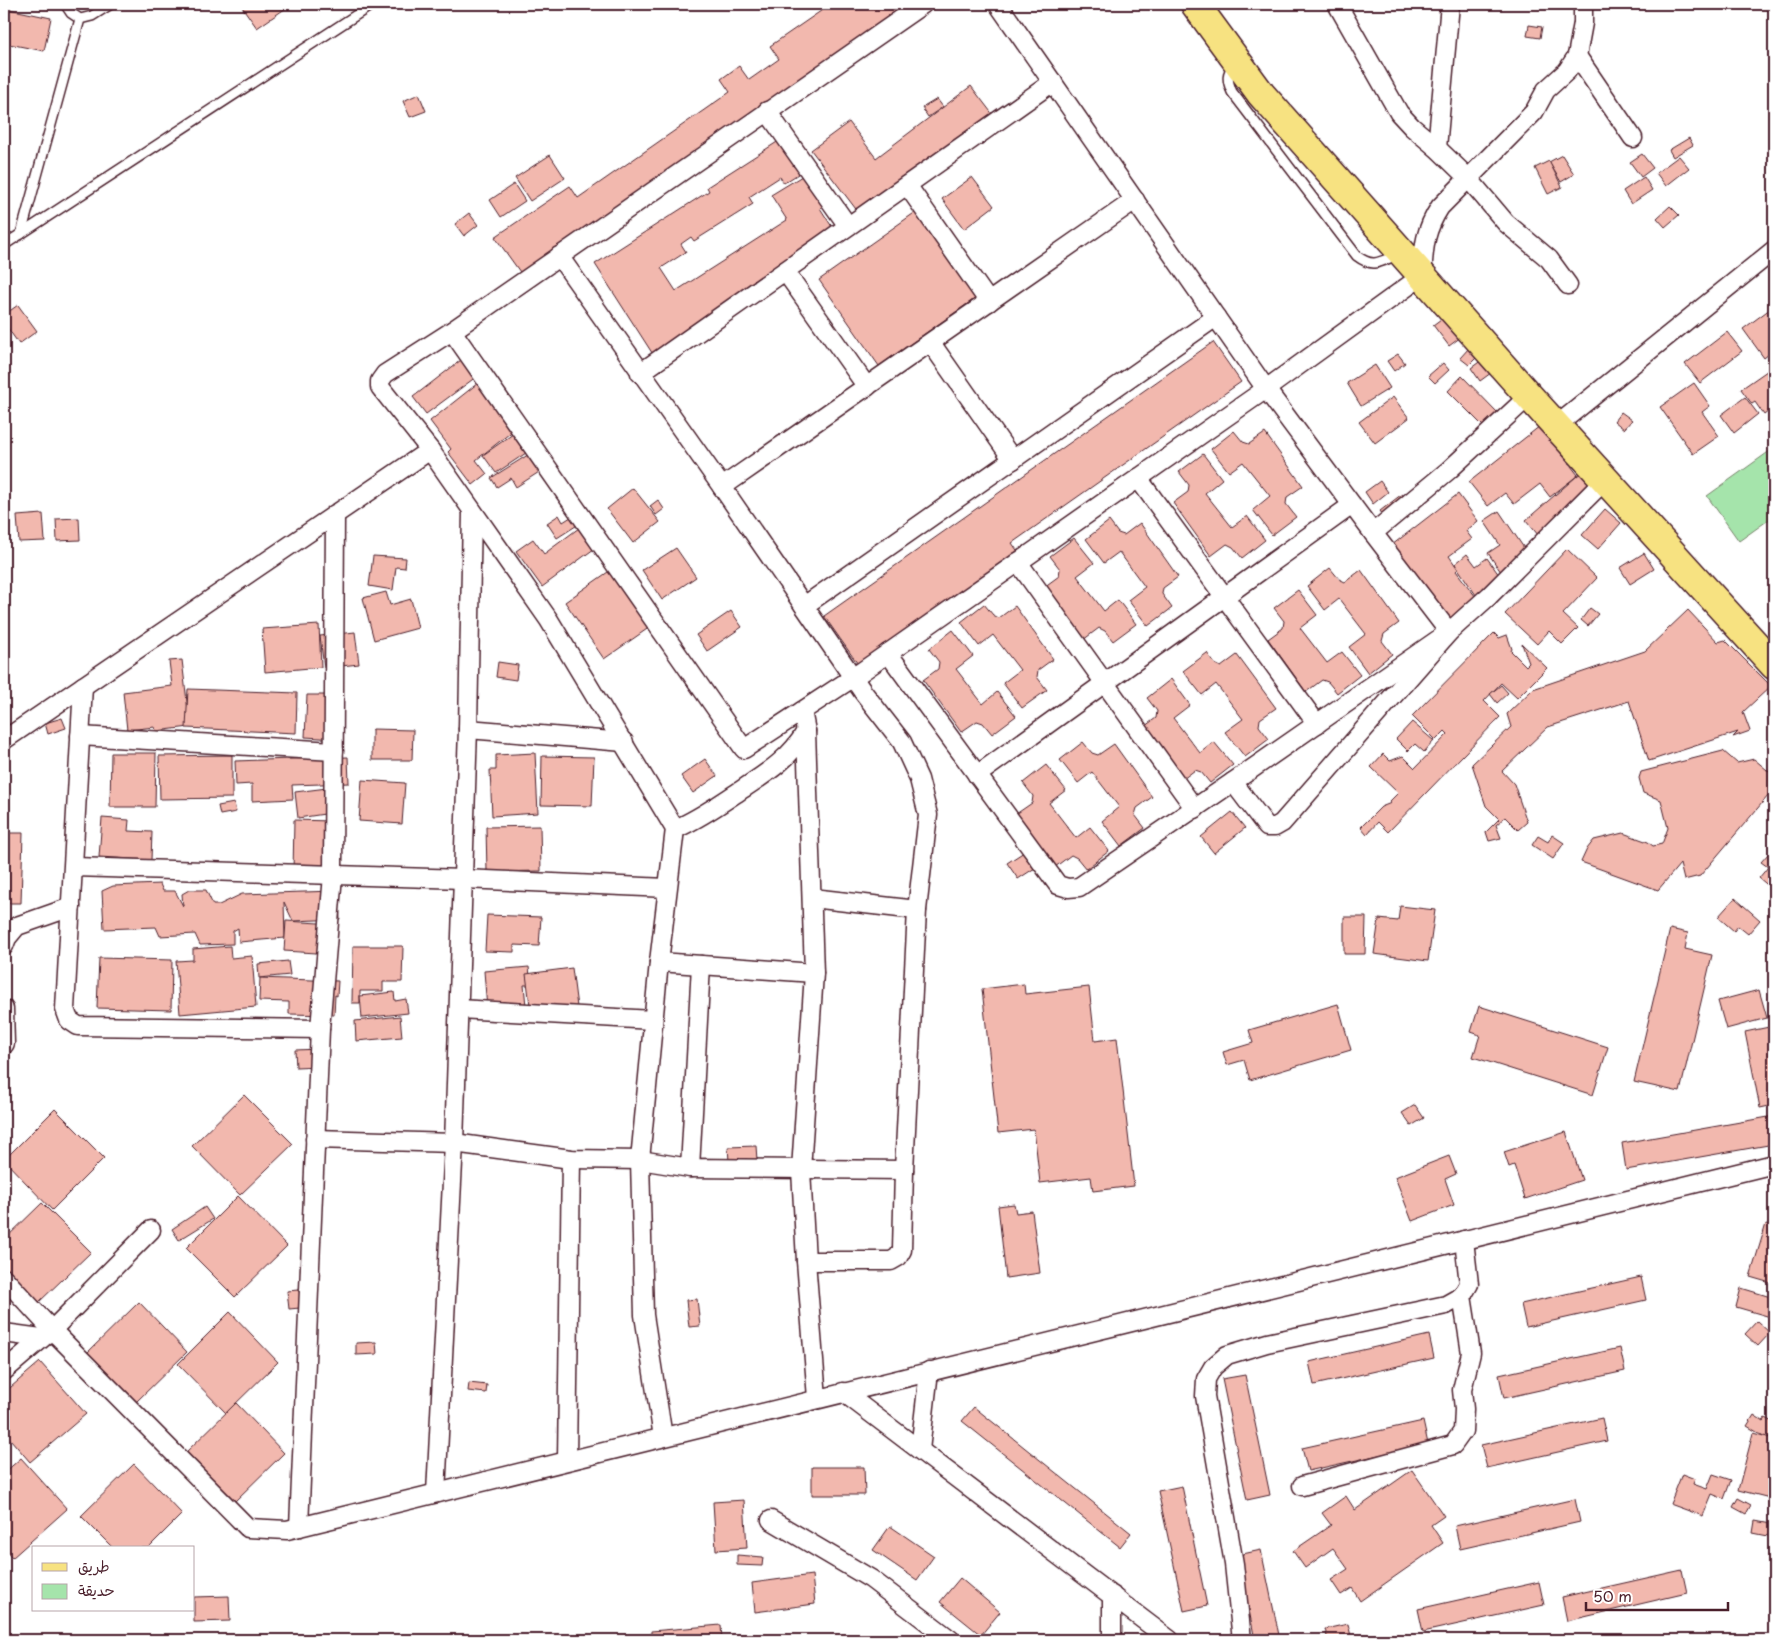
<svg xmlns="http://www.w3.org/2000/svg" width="1778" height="1644" font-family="'Playpen Sans','Playpen Sans Arabic',sans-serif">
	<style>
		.green { fill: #a5e4ab; stroke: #78826b }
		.building { fill: #f2b8ae; stroke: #4a1f2b }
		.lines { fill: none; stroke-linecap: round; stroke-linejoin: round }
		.service-casing { stroke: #4a1f2b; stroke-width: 12 }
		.minor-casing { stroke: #4a1f2b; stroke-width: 21 }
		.primary-casing { stroke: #4a1f2b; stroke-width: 31 }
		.service { stroke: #fff; stroke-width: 9 }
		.minor { stroke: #fff; stroke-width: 18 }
		.primary { stroke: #f7e281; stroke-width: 28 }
	</style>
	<rect width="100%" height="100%" fill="#fff"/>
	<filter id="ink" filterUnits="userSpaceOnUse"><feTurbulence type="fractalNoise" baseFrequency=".02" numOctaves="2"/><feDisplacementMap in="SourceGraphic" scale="10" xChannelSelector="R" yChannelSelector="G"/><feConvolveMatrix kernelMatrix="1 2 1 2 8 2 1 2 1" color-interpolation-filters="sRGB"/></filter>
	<g filter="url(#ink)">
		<!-- green -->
		<polygon class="green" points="1774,448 1774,516 1739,541 1707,496"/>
		<!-- building -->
		<g class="building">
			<polygon points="240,4 292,4 257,28"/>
			<polygon points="831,4 923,4 525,279 495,237 570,186 578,198 730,92 721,79 739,66 749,80 779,59 770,46"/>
			<polygon points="4,8 51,18 44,51 4,43"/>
			<polygon points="1529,25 1542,27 1540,38 1527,36"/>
			<polygon points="971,86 997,120 865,221 811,150 849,122 876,158"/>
			<polygon points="419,94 426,111 410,117 403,101"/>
			<polygon points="937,99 943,107 928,117 922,108"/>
			<polygon points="785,137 806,169 784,183 780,177 749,197 753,204 694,241 691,237 681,244 686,252 661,268 676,291 787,220 771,195 807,173 827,204 820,208 841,241 656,359 595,264 709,191 707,187"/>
			<polygon points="1689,138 1693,145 1673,157 1669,150"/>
			<polygon points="1642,154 1653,168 1641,177 1630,162"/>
			<polygon points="550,155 565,178 530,201 515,178"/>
			<polygon points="1562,155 1574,174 1561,182 1549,162"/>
			<polygon points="1679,156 1689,168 1666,186 1656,173"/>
			<polygon points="1549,161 1562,187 1548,194 1535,168"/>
			<polygon points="972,177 994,206 964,229 942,199"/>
			<polygon points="1644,177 1652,190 1631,204 1623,191"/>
			<polygon points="514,184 525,201 501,217 490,200"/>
			<polygon points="1670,206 1679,215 1665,227 1657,218"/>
			<polygon points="920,209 980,295 879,366 819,280"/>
			<polygon points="469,213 478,225 464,236 455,224"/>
			<polygon points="18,305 37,331 19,344 4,323 4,315"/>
			<polygon points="1774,306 1774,350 1764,358 1743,329"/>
			<polygon points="1449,313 1465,334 1449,346 1433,325"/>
			<polygon points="1727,332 1742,351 1700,383 1685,364"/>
			<polygon points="1213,342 1241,382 1012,543 1019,553 860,667 824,616"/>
			<polygon points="1469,348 1478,356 1469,365 1460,358"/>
			<polygon points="1398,354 1405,363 1394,371 1387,361"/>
			<polygon points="1486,357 1495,370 1480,381 1471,368"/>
			<polygon points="475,359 484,371 426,414 413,397 461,360 466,366"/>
			<polygon points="1443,363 1449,370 1435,383 1428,376"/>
			<polygon points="1375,365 1390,388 1361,406 1347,383"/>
			<polygon points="1774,366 1774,407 1764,415 1755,402 1752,404 1741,389"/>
			<polygon points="1462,376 1498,413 1484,427 1448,391"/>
			<polygon points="478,383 514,430 476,460 487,474 473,485 448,452 451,449 430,421"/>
			<polygon points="1694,383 1710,406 1702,412 1719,436 1693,454 1660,407"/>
			<polygon points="1393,397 1409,418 1375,443 1359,422"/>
			<polygon points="1745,397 1758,414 1734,433 1721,415"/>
			<polygon points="1621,412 1632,420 1624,429 1614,421"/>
			<polygon points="1540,426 1578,475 1550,497 1540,484 1514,504 1505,493 1488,506 1469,482"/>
			<polygon points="1234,431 1243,442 1249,444 1265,433 1303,486 1287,497 1286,504 1296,517 1272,535 1253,510 1270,496 1243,462 1229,472 1211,449"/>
			<polygon points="513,434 526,453 496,473 483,455"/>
			<polygon points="539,448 550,465 516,487 511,478 497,487 491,478"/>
			<polygon points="1203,454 1222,479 1205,493 1232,527 1247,516 1265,540 1242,558 1233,547 1227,544 1211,556 1173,503 1188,492 1189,485 1179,472"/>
			<polygon points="1591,464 1604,478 1538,535 1526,520"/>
			<polygon points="1380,481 1388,492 1373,504 1365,492"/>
			<polygon points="633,488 660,522 633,543 607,509"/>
			<polygon points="1402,494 1411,506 1389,523 1380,511"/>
			<polygon points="1458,494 1478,521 1466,531 1472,539 1449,556 1458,569 1456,571 1479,601 1466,607 1449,620 1392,545"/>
			<polygon points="658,500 664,509 656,515 650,506"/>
			<polygon points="1605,509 1621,523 1598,549 1582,535"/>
			<polygon points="1499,511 1528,554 1501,572 1488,553 1500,545 1484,521"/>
			<polygon points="43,514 45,541 19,542 17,516"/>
			<polygon points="559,515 563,522 574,515 579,524 557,538 547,523"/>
			<polygon points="79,518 80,540 57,541 56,519"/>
			<polygon points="1109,521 1118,533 1124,535 1140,523 1178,577 1163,588 1162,594 1172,608 1148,626 1128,600 1145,587 1119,552 1104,563 1086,539"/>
			<polygon points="583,525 598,546 542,587 516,551 533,539 544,554"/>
			<polygon points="1074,538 1094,563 1077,576 1104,611 1118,600 1136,624 1113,641 1105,631 1099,628 1083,640 1044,587 1059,576 1060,569 1050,556"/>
			<polygon points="676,548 696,577 662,600 642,570"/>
			<polygon points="1567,549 1597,578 1563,614 1578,628 1562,644 1549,631 1537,644 1505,614"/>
			<polygon points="1644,553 1654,569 1630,584 1620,568"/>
			<polygon points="1467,554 1476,566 1487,558 1504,582 1480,601 1455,564"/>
			<polygon points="373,556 406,558 405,568 396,567 393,590 369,586"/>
			<polygon points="618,565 650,627 604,659 565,602"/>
			<polygon points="1330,568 1339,579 1345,582 1361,570 1399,623 1384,634 1382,641 1392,654 1368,673 1349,647 1366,634 1339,599 1325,610 1307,586"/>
			<polygon points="1298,590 1317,615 1300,628 1327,663 1342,652 1360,675 1337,693 1328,682 1322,680 1306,692 1268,639 1283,628 1284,621 1274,608"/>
			<polygon points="386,592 390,605 411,599 418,628 374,640 363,598"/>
			<polygon points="984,604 993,615 999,618 1015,606 1053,659 1038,670 1037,677 1047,690 1022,708 1003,683 1020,670 993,635 979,646 961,622"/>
			<polygon points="1590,608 1598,614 1588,626 1581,620"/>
			<polygon points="1688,610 1718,642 1725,640 1771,686 1743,712 1750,731 1733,737 1738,732 1649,761 1629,701 1548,727 1502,771 1514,784 1527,822 1518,830 1505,817 1496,825 1501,838 1489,841 1486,832 1499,819 1486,806 1472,764 1511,727 1507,714 1533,689 1645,651"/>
			<polygon points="731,611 742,627 707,651 696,635"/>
			<polygon points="319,625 321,667 265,672 262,629"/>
			<polygon points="953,630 973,656 956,669 983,704 997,692 1016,716 992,734 983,723 977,721 961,732 923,680 938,669 939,662 929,649"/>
			<polygon points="355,632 359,664 324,668 320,636"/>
			<polygon points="1494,633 1499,638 1507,635 1512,649 1511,651 1526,666 1529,663 1522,644 1547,668 1517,698 1501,683 1484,701 1500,717 1388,832 1378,822 1367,834 1361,827 1381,807 1391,803 1389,802 1398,793 1371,767 1383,754 1390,761 1403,756 1415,768 1448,734 1445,731 1436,740 1412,716"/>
			<polygon points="1207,653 1215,664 1221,667 1237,655 1276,708 1260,719 1259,726 1269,739 1245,757 1225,732 1243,719 1216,684 1202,695 1183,671"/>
			<polygon points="182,660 190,727 156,731 155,727 127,730 123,692 172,686 169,661"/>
			<polygon points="498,662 518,665 516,680 496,677"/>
			<polygon points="1171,679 1190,705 1173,718 1200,753 1214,742 1233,765 1210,783 1201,772 1195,770 1179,782 1141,729 1156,718 1157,711 1147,698"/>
			<polygon points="1501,685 1508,693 1497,703 1490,694"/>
			<polygon points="188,689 297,693 296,733 186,728"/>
			<polygon points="307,695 335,695 336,739 305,737"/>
			<polygon points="62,718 66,728 48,734 45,723"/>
			<polygon points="1412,722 1434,741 1424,752 1415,744 1408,751 1396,739"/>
			<polygon points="372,729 413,730 412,760 372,760"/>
			<polygon points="1083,742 1092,753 1098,755 1114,744 1152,797 1137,808 1135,815 1145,828 1121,846 1102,821 1119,807 1092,772 1078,783 1060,760"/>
			<polygon points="1723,751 1737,763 1754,759 1773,775 1774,789 1700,876 1684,880 1680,864 1658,890 1581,862 1587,849 1594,840 1623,833 1648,842 1653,846 1662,844 1668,828 1661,800 1643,793 1639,778 1641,772"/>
			<polygon points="111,753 156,753 155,807 110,807"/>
			<polygon points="535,753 538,813 492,816 490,770 496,770 496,755"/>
			<polygon points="232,755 232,798 160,799 159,756"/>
			<polygon points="542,756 594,757 592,806 541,805"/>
			<polygon points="348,757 349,783 292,785 293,799 252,801 252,784 236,785 235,761"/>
			<polygon points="705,759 717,776 693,793 681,776"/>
			<polygon points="1046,765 1066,790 1049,803 1076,838 1090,827 1109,851 1086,869 1077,858 1071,855 1055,867 1016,814 1032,803 1033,796 1023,783"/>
			<polygon points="362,780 405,783 402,824 359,821"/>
			<polygon points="335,787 338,812 298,818 295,792"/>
			<polygon points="234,803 236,812 220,815 218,806"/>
			<polygon points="1232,812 1245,828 1214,853 1201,837"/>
			<polygon points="102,818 129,820 128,831 152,832 151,860 99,857"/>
			<polygon points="294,820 331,821 337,873 293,872"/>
			<polygon points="540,826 541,871 487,872 486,827"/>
			<polygon points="4,833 23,833 21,903 4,903"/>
			<polygon points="1552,835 1564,843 1553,859 1532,845 1538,836 1548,842"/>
			<polygon points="1024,852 1035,868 1018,879 1007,863"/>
			<polygon points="1769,853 1774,858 1774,885 1771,888 1759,878 1768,867 1761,862"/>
			<polygon points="160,884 163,891 175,891 183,906 182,894 189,890 206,890 213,905 219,905 242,894 335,891 339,899 340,919 293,921 284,902 285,938 239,942 238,928 233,931 233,944 200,945 195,934 160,936 156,927 104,929 102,891 113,886"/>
			<polygon points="1735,898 1760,920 1748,934 1738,926 1734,931 1718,917"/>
			<polygon points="1400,906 1435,910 1428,961 1374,954 1379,919 1398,921"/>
			<polygon points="487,915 541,917 539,946 514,945 514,952 485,951"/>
			<polygon points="1344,917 1366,917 1365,954 1344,954"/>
			<polygon points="286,921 335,924 333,954 284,951"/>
			<polygon points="1670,929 1688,933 1685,949 1712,955 1680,1092 1634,1082"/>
			<polygon points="230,946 231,958 252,956 256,1007 180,1014 176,961 193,960 193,949"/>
			<polygon points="353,946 403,946 402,982 383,982 383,991 360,991 360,1003 352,1003"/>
			<polygon points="99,958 172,960 171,1010 97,1008"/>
			<polygon points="288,961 290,975 259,978 258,964"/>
			<polygon points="529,967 531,985 524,985 526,1006 487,1009 484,971"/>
			<polygon points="572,968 577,1007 531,1013 526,974"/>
			<polygon points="260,978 338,981 337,996 335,995 334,1015 289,1014 289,1002 259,1001"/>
			<polygon points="1024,984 1025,994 1089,987 1095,1041 1117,1038 1134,1186 1093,1191 1091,1177 1040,1183 1034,1129 998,1133 982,989"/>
			<polygon points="1759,990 1767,1018 1726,1029 1718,1001"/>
			<polygon points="394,992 395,1001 406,999 408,1013 362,1018 360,996"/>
			<polygon points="1338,1004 1351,1050 1250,1080 1244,1060 1227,1065 1223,1052 1253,1043 1249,1030"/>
			<polygon points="1479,1006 1608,1047 1593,1095 1473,1057 1480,1035 1471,1032"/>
			<polygon points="400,1016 402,1037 356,1041 355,1021"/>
			<polygon points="1774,1026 1774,1105 1760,1108 1745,1032"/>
			<polygon points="320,1049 320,1066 296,1067 295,1050"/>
			<polygon points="244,1095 293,1144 240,1195 192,1146"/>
			<polygon points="1415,1105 1424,1118 1411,1126 1402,1113"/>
			<polygon points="55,1109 104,1158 52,1210 4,1160"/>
			<polygon points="1774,1116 1774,1144 1626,1170 1622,1143"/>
			<polygon points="1566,1132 1582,1180 1525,1199 1514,1165 1509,1167 1504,1152"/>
			<polygon points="756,1146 757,1160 729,1161 728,1147"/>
			<polygon points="1449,1156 1456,1174 1445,1179 1454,1205 1412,1221 1395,1177"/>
			<polygon points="238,1196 287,1246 235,1297 186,1248"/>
			<polygon points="42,1203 91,1252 38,1303 4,1268 4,1240"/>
			<polygon points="1014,1204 1016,1213 1032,1211 1040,1273 1006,1278 998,1206"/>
			<polygon points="205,1207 213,1219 179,1240 172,1229"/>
			<polygon points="1766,1224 1774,1226 1774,1284 1750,1277"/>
			<polygon points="1641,1277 1646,1300 1526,1327 1521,1304"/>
			<polygon points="1741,1288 1774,1298 1774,1318 1736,1307"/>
			<polygon points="309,1289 311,1307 289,1309 287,1291"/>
			<polygon points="697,1299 700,1326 689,1327 686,1300"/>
			<polygon points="139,1302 187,1352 135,1403 86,1354"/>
			<polygon points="230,1312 278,1362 226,1413 178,1364"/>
			<polygon points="1757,1321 1770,1333 1758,1346 1745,1334"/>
			<polygon points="1429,1335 1434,1358 1314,1385 1309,1362"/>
			<polygon points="376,1342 377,1354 356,1355 356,1343"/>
			<polygon points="1620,1348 1625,1371 1504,1398 1499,1375"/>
			<polygon points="40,1362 86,1414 30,1462 4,1432 4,1393"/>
			<polygon points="1245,1375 1270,1495 1247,1500 1222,1379"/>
			<polygon points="469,1383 487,1385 486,1393 468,1391"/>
			<polygon points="236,1403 284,1453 232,1504 183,1455"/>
			<polygon points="974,1407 1131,1533 1120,1547 962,1421"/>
			<polygon points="1754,1415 1763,1421 1765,1418 1774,1423 1774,1432 1770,1440 1747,1426"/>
			<polygon points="1602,1418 1607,1441 1487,1468 1481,1445"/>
			<polygon points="1423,1421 1428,1444 1308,1471 1302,1448"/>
			<polygon points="1753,1433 1774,1439 1774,1499 1738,1490"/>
			<polygon points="21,1458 67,1509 12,1558 4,1549 4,1473"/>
			<polygon points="134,1464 182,1514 148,1548 113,1548 81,1516"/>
			<polygon points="812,1467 864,1467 865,1495 812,1495"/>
			<polygon points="1412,1470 1444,1516 1431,1525 1443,1543 1360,1601 1352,1588 1341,1595 1331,1580 1348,1569 1333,1548 1305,1568 1293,1551 1331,1525 1322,1513 1346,1496 1355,1510"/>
			<polygon points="1682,1474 1695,1479 1693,1484 1707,1489 1713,1474 1731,1480 1724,1499 1712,1494 1703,1516 1670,1504"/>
			<polygon points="1182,1486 1207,1606 1184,1611 1158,1491"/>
			<polygon points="1738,1498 1751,1505 1746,1514 1733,1507"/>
			<polygon points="1575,1499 1580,1522 1460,1549 1455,1526"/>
			<polygon points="744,1500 747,1548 716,1550 713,1502"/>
			<polygon points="1755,1521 1771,1524 1768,1536 1753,1533"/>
			<polygon points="890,1526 934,1556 917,1580 873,1550"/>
			<polygon points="1261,1550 1280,1640 1255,1640 1238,1555"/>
			<polygon points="737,1555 763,1557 762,1566 737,1565"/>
			<polygon points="1682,1570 1687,1593 1567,1621 1562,1597"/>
			<polygon points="812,1575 815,1604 755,1612 752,1583"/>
			<polygon points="960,1578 1000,1612 981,1635 940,1602"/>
			<polygon points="1539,1582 1544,1605 1423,1632 1418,1609"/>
			<polygon points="229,1596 230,1621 194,1622 194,1597"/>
			<polygon points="1348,1624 1352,1640 1328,1640 1325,1629"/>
			<polygon points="721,1625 722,1640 651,1640 651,1631"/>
			<polygon points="888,1635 889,1640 854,1640"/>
		</g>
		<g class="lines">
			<!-- service casing -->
			<g class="service-casing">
				<g id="service">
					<polyline points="65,4 71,13 80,19 92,16 111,4"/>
					<path d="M 1235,63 C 1226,73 1227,81 1232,92 L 1357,256 C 1374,269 1381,261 1399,254"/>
					<polyline points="21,234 80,19"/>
					<polyline points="4,245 373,4"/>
				</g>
			</g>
			<!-- minor casing -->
			<g class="minor-casing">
				<g id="minor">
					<polyline points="1337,4 1399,113 1412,127 1437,148 1468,178 1506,223 1549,259 1568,285"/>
					<polyline points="1577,56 1583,23 1583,4"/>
					<polyline points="767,111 848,226"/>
					<polyline points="1437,148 1450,4"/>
					<polyline points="907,185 989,302"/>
					<polyline points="559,256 722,487 804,606 1216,317"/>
					<polyline points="785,271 867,387"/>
					<path d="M 452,331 L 744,749 L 854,677 L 1266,389 L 1422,276 C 1424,247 1424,232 1440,207 L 1534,112 L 1546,90 L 1567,71 L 1577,56 L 1633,138"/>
					<polyline points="931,343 1013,460"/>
					<polyline points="640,373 1053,82"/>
					<polyline points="1556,426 1774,250"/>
					<polyline points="1138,478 1317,724"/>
					<polyline points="722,487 1135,200"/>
					<polyline points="1373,533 1449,470 1529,396"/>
					<polyline points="1018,562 1195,809"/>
					<polyline points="804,606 863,692 902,742 919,779 928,815 917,910 904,1170 902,1250 898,1257 891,1261 806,1261"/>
					<polyline points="888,653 1058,885 1068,888 1079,887 1233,782 1449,632 1373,533 1266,389 998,4"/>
					<polyline points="83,686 65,1009 69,1020 78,1026 320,1029"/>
					<polyline points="802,711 806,731 814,973 801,1170 806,1261 817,1398"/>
					<polyline points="468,729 624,742"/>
					<polyline points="80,736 334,751"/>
					<polyline points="4,740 430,450"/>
					<polyline points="977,775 1352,505"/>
					<polyline points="1233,782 1267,827 1275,827 1282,823 1449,632 1489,596 1606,479"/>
					<path d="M 675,829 C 697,820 715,807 735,794 C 762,776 790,760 806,731"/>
					<polyline points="74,867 463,879 667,888"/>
					<polyline points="812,898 917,910"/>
					<polyline points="4,946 7,938 17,926 71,907"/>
					<polyline points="659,962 814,973"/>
					<polyline points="4,1009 5,1043 4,1045"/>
					<polyline points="459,1009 653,1020"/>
					<polyline points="315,1139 454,1143 571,1159 640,1160 690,1168 904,1170"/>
					<polyline points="690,1168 701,965"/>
					<polyline points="4,1278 52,1330 248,1528 287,1530 1774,1164"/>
					<polyline points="4,1333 41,1338"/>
					<polyline points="4,1371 52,1330 151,1230"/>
					<polyline points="843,1392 1170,1640"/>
					<polyline points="663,1437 644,1315 640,1160 659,962 675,829 549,620 430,450 380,387 380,381 385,374 452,331 923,4"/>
					<polyline points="920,1450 929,1371"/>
					<polyline points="567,1460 571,1159"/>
					<polyline points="1302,1486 1453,1445 1463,1431 1464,1409 1462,1390 1471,1353 1462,1296"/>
					<polyline points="436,1493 454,1143 468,729 472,511"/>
					<polyline points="771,1520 871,1579 951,1640"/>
					<polyline points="299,1527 320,1029 333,875 335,514"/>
					<polyline points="1112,1640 1112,1595"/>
					<polyline points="1242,1640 1234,1564 1205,1396 1206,1379 1213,1367 1227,1355 1267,1343 1446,1305 1462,1296 1469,1284 1464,1240"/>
				</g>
			</g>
			<!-- primary casing -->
			<g class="primary-casing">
				<polyline id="primary" points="1195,4 1261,94 1529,396 1774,665"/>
			</g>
			<!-- service -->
			<use href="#service" class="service"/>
			<!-- minor -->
			<use href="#minor" class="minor"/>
			<!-- primary -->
			<use href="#primary" class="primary"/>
		</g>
	</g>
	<!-- margin -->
	<rect width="1778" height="1644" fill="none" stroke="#fff" stroke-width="20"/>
	<rect x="10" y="10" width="1758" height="1624" fill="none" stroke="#4a1f2b" stroke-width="2" filter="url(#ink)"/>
	<!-- legend -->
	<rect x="32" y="1546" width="162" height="65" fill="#ffffff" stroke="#b7a5aa"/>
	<rect x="42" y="1563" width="25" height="8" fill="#f7e281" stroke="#b7a5aa"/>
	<text x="78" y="1572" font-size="15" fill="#4a1f2b">طريق</text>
	<rect x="42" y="1584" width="25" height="15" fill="#a5e4ab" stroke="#b7a5aa"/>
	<text x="78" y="1596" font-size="15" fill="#4a1f2b">حديقة</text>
	<!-- scale -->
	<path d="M1586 1602v8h142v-8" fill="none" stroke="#4a1f2b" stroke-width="2.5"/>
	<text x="1593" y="1602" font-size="15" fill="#4a1f2b" stroke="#ffffff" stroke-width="4" paint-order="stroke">50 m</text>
</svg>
